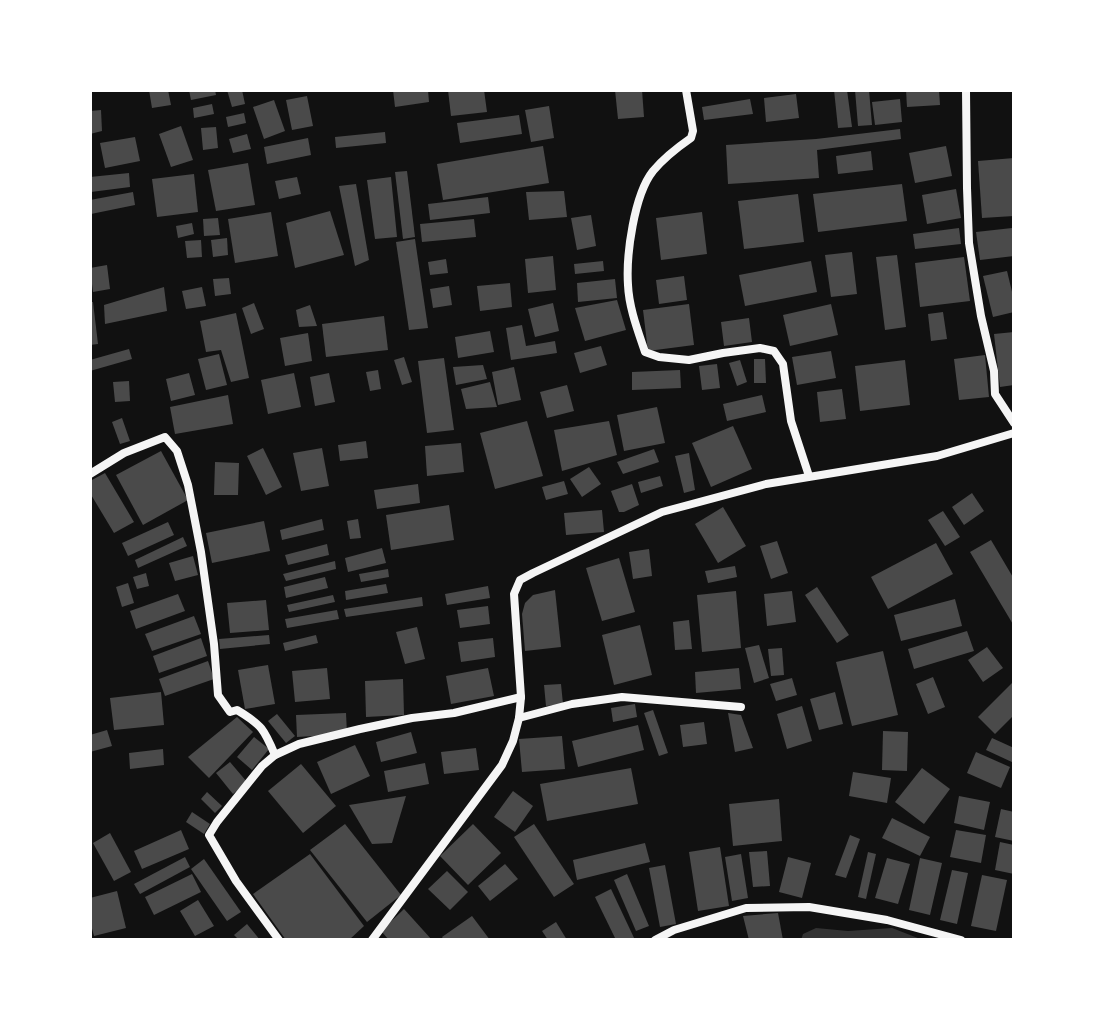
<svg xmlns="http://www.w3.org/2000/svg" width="1104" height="1030" font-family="'PT Sans Narrow',sans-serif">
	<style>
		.water { fill: #333 }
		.building { fill: #4a4a4a }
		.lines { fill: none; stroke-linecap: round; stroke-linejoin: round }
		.minor { stroke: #f5f5f5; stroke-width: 8 }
	</style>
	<rect width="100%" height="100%" fill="#111"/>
	<!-- water -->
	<polygon class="water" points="816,928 848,931 892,928 923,940 801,940 803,934"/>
	<!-- building -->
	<g class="building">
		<polygon points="149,90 168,90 171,105 152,108"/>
		<polygon points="189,90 215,90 216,95 191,100"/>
		<polygon points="227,90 242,90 245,104 232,107"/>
		<polygon points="393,90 428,90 429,102 395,107"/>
		<polygon points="448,90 484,90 487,112 451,116"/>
		<polygon points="615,90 642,90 644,117 618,119"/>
		<polygon points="834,90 847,90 852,127 838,128"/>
		<polygon points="855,90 869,90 872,125 858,126"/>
		<polygon points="906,90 939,90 940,105 907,107"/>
		<polygon points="796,94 799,118 766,122 764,98"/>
		<polygon points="307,96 313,126 292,130 286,100"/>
		<polygon points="750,99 753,114 704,120 702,107"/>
		<polygon points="900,99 902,122 875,125 872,102"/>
		<polygon points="274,100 285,131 264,139 253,107"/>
		<polygon points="212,104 214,114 194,118 193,108"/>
		<polygon points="549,106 554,138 531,142 525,110"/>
		<polygon points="101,110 102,131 90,134 90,111"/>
		<polygon points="244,113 246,123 228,127 226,117"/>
		<polygon points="519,115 522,134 460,143 457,123"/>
		<polygon points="181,126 193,160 171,167 159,134"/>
		<polygon points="216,127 218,148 203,150 201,128"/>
		<polygon points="900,129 901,139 817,150 819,178 728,184 726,145 816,139"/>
		<polygon points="385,132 386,143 336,148 335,137"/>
		<polygon points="247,134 251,149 233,153 229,139"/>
		<polygon points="135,137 140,161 105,168 100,143"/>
		<polygon points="308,138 311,155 267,164 264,147"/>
		<polygon points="543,146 549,183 443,200 437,164"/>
		<polygon points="946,146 952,176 915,183 909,153"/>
		<polygon points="871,151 873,170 838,174 836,156"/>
		<polygon points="1014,158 1014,216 982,218 978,161"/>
		<polygon points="248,163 255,205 216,211 208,170"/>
		<polygon points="407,171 415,237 403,239 395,172"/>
		<polygon points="129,173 130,187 91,192 90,177"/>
		<polygon points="194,174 198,212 157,217 152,179"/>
		<polygon points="297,177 301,194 279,199 275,181"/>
		<polygon points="391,177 397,237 375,239 367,180"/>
		<polygon points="356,184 369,260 355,266 339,186"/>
		<polygon points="902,184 907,221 818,232 813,194"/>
		<polygon points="956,189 961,218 927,224 922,195"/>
		<polygon points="564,191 567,217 529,220 526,192"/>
		<polygon points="133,192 135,205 91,214 90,200"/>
		<polygon points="798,194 804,242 744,249 738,201"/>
		<polygon points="488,197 490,213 430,220 428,204"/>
		<polygon points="330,211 344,255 295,268 286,223"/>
		<polygon points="271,212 278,256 235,263 228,219"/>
		<polygon points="702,212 707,254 661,260 656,218"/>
		<polygon points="591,215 596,246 577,250 571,218"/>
		<polygon points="218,218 220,235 204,236 203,219"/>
		<polygon points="474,219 476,237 422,242 420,224"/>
		<polygon points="192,223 194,234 178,238 176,226"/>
		<polygon points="959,228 961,244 915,249 913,234"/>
		<polygon points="1012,228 1014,256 980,260 976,232"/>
		<polygon points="227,238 228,255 213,257 211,240"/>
		<polygon points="415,239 428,328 409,330 396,242"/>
		<polygon points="201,240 202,257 187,258 185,241"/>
		<polygon points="852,252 857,294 831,297 825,255"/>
		<polygon points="897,255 906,327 885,330 876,257"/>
		<polygon points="553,256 556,290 528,293 525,259"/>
		<polygon points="964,257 970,301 920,307 915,263"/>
		<polygon points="446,259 448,273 430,275 428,262"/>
		<polygon points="603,261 604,271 575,274 574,264"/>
		<polygon points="811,261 817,292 745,306 739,275"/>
		<polygon points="107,265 110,289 93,292 90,268"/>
		<polygon points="1007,271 1014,300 1014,312 993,317 983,276"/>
		<polygon points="684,276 687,300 659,304 656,280"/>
		<polygon points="229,278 231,294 215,296 213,279"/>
		<polygon points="615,279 617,298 578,302 577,283"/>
		<polygon points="510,283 512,307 480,311 477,286"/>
		<polygon points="449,286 452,305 433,308 430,289"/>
		<polygon points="164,287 167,311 105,324 104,305"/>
		<polygon points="202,287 206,306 186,309 182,291"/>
		<polygon points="617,300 626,330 585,341 575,308"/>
		<polygon points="90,302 93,302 98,344 90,345"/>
		<polygon points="254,303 264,329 251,334 242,308"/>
		<polygon points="553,303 559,331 535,337 528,309"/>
		<polygon points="689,304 694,345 648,351 643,310"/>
		<polygon points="831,304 838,335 790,346 783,315"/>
		<polygon points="310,305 317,326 299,327 296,310"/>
		<polygon points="943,312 947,339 931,341 928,314"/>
		<polygon points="236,313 249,378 231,382 221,350 206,352 200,321"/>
		<polygon points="384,316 388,350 326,357 322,324"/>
		<polygon points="749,318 752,342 724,346 721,322"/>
		<polygon points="522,325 526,346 555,341 557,353 511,360 506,328"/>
		<polygon points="490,331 494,352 458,358 455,337"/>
		<polygon points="1014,332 1014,385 1000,387 994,334"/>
		<polygon points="308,333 312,361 285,366 280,338"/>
		<polygon points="601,346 607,365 580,373 574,353"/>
		<polygon points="129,349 132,359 90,371 90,360"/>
		<polygon points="831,351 836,378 797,385 792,357"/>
		<polygon points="219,354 227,385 206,390 198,359"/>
		<polygon points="985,355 989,397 959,400 954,359"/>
		<polygon points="404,357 412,382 402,385 394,360"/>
		<polygon points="444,358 454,430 427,433 418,361"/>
		<polygon points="754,359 765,359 766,383 754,383"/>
		<polygon points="740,360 747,382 737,386 729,363"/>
		<polygon points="905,360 910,405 860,411 855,366"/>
		<polygon points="717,364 720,388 702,390 699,366"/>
		<polygon points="483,365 487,379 456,385 453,367"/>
		<polygon points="514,367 521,400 498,405 492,372"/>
		<polygon points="378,370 381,389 370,391 366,372"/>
		<polygon points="680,370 681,388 632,390 632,372"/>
		<polygon points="189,373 195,395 171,401 166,379"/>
		<polygon points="294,373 301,407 268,414 261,380"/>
		<polygon points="329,373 335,402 315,406 310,377"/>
		<polygon points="129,381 130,401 115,402 113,382"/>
		<polygon points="490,382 497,407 466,409 461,389"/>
		<polygon points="567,385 574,411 547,418 540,392"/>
		<polygon points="842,389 846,419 820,422 817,392"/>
		<polygon points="228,395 233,424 175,434 170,407"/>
		<polygon points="762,395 766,412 727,421 723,404"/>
		<polygon points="657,407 665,443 624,451 617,415"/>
		<polygon points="122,418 130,441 120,444 112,422"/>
		<polygon points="527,421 543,476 495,489 480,433"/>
		<polygon points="609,421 617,455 562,471 554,430"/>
		<polygon points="733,426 752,469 711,487 692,443"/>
		<polygon points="366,441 368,458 340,461 338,445"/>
		<polygon points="461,443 464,472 427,476 425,446"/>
		<polygon points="263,448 282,487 266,495 247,456"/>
		<polygon points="322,448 329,486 301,491 293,453"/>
		<polygon points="654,449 659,462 623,474 617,462"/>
		<polygon points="161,451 188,500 143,525 116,475"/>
		<polygon points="689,453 695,490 684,493 675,456"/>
		<polygon points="215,462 239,463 238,495 214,495"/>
		<polygon points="589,467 601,484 582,497 570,479"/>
		<polygon points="105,473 134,522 114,533 90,493 90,481"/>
		<polygon points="660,476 663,486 641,493 638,482"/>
		<polygon points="564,481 568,494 546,500 542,487"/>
		<polygon points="418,484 420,503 377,509 374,490"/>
		<polygon points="632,484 639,505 624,512 619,512 611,491"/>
		<polygon points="972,493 984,511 964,525 952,507"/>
		<polygon points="449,505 454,540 391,550 386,515"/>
		<polygon points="723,507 746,546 718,563 695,524"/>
		<polygon points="602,510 604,532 566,535 564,513"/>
		<polygon points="943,511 960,537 945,546 928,520"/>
		<polygon points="322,519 324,530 282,540 280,530"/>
		<polygon points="358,519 361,538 350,539 347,521"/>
		<polygon points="264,521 270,551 212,563 206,533"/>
		<polygon points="168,522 174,535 128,556 122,543"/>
		<polygon points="183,537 187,546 138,568 135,560"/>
		<polygon points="991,540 1014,579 1014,626 970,552"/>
		<polygon points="777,541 788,573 771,579 760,546"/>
		<polygon points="936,543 953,574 888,609 871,577"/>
		<polygon points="327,544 329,555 288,565 285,555"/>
		<polygon points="382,548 386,563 348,572 345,558"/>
		<polygon points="649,549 652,576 633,579 629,552"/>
		<polygon points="193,556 198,575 175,581 169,563"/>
		<polygon points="619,558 635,612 602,621 586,568"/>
		<polygon points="335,561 336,569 286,581 283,574"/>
		<polygon points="735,566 737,577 708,583 705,571"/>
		<polygon points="388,569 389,577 361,582 359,574"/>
		<polygon points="146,573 149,586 137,589 133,577"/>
		<polygon points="325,577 328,588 286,598 284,587"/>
		<polygon points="128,583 134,603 122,607 116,587"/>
		<polygon points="386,584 388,593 346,600 345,591"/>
		<polygon points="488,586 490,598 447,605 445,594"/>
		<polygon points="817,587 849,635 837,643 805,595"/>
		<polygon points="555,590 561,647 525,651 522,614 525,603 533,595"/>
		<polygon points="736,591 741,648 702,652 697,595"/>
		<polygon points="792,591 796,622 767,626 764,594"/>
		<polygon points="178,594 185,611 136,629 130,611"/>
		<polygon points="333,595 335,602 289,612 287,605"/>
		<polygon points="422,597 423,606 346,617 344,609"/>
		<polygon points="955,599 962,626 901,641 894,615"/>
		<polygon points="266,600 269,630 230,633 227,603"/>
		<polygon points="488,606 490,624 460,628 457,610"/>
		<polygon points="337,610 339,619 287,628 285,619"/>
		<polygon points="194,616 201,634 152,651 145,634"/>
		<polygon points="689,620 692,649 675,650 673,622"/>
		<polygon points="640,625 652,675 614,685 602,635"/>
		<polygon points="417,627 425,659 405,664 396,632"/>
		<polygon points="967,631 974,651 914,669 908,649"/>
		<polygon points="269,635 270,644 220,649 219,639"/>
		<polygon points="316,635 318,643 285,651 283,643"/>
		<polygon points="201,638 207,656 159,673 153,656"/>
		<polygon points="493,638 495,657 461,662 458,642"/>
		<polygon points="759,645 769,678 754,683 745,648"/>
		<polygon points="987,647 1003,668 983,682 968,660"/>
		<polygon points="782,648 784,675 771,676 768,649"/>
		<polygon points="883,651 898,715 852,726 836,662"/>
		<polygon points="208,661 214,679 165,696 159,679"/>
		<polygon points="268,665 275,704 245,709 238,670"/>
		<polygon points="327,668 330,699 295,702 292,671"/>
		<polygon points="488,668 494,696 451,704 446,676"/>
		<polygon points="739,668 741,689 696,693 695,672"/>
		<polygon points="933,677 945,707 928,714 916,684"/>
		<polygon points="792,678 797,695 776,701 770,684"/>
		<polygon points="403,679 404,715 366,717 365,681"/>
		<polygon points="1014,681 1014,715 995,734 978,717"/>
		<polygon points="561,684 563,704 546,706 544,685"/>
		<polygon points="161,692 164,725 114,730 110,698"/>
		<polygon points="835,692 843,724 819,730 810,699"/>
		<polygon points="635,704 637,717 613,722 611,708"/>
		<polygon points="802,706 812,741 787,749 777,714"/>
		<polygon points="653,710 668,753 659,756 644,713"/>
		<polygon points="346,713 347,734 297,737 296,715"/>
		<polygon points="728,713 741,715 753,748 735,752"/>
		<polygon points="277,714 295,736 286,743 268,721"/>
		<polygon points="237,717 253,732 209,778 188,757"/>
		<polygon points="704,722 707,744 683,747 680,725"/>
		<polygon points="638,725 644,750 578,767 572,741"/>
		<polygon points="107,730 112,746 90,752 90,735"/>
		<polygon points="883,731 908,732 907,771 882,770"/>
		<polygon points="411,732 417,753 381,762 376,742"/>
		<polygon points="562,736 565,769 522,772 519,739"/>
		<polygon points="254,737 269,749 252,770 237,757"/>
		<polygon points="992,738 1014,748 1014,763 986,750"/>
		<polygon points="355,745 370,776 331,794 317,762"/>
		<polygon points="476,748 479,770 444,774 441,752"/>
		<polygon points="163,749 164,765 130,769 129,753"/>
		<polygon points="976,752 1010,767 1001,788 967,773"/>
		<polygon points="230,762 247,782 233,794 216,773"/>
		<polygon points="425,763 429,784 388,792 384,771"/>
		<polygon points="301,764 336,806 303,833 268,791"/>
		<polygon points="631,768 638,804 547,821 540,784"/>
		<polygon points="922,768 950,789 924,824 895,802"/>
		<polygon points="853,772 891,778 887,803 849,796"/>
		<polygon points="513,791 533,806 515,832 494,817"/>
		<polygon points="207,792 222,806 215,813 201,799"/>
		<polygon points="406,796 392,843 372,844 349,805"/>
		<polygon points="959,796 990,802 984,830 954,823"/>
		<polygon points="779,799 782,841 733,846 729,804"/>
		<polygon points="1001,809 1014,812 1014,841 995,837"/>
		<polygon points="192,812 210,824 204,834 186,822"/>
		<polygon points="892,818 930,837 920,856 882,838"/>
		<polygon points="345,824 401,895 367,922 310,850"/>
		<polygon points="473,824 501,853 468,885 440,856"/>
		<polygon points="534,824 574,884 554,897 514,837"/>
		<polygon points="181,830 189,849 142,869 134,851"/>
		<polygon points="956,830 986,835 981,863 950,857"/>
		<polygon points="110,833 131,872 114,881 93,843"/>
		<polygon points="850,835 860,839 846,878 835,875"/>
		<polygon points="1000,842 1014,845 1014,874 995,870"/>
		<polygon points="645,843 650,862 577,880 573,860"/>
		<polygon points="720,847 729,906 698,911 689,852"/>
		<polygon points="767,851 770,886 753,887 749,852"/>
		<polygon points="868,852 876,854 866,899 858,897"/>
		<polygon points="310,854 364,926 349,940 286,940 253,894"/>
		<polygon points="741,854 748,898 732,901 725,857"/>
		<polygon points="185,857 190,867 140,894 134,884"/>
		<polygon points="788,857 811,863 802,898 779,892"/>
		<polygon points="887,858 910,864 898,904 875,898"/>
		<polygon points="920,858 942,863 930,915 909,910"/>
		<polygon points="204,859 241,912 227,921 191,869"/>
		<polygon points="505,864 518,879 490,901 478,886"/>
		<polygon points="665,865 676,924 660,927 649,868"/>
		<polygon points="952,870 968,873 957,924 940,920"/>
		<polygon points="447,871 468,892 450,910 428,889"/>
		<polygon points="192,874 201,892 154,915 145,897"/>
		<polygon points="627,874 649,926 636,931 614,880"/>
		<polygon points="982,875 1007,880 996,931 971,926"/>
		<polygon points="611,889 635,940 616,940 595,897"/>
		<polygon points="117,891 126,928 94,936 90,921 90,898"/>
		<polygon points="198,900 214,926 195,936 180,911"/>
		<polygon points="404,909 432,940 389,940 381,931"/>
		<polygon points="778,913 783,940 749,940 743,916"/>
		<polygon points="472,916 490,940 444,940 442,937"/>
		<polygon points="556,922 567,940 548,940 542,931"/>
		<polygon points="247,924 260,940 239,940 234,935"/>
	</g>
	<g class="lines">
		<!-- minor -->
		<g class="minor">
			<path d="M 686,90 L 693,131 L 691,138 C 678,147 663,159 653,171 C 634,195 626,255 628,285 C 629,308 638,331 645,352 L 659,357 L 689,360 L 723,353 L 760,348 L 774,351 L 783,364 L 791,421 L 809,476"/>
			<polyline points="966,90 967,188 969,243 981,316 994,371 995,394 1014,423"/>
			<path d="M 90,474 L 124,453 L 165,437 L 177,451 L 188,485 L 201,552 L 214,644 L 218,695 L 230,712 L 237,710 C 262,725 264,729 275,755"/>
			<polyline points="519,718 572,704 622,697 741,707"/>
			<polyline points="279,940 236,881 209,835 217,822 262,766 275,755 299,744 360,729 412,718 454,713 521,697"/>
			<polyline points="372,940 502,765 513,741 519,718 521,697 514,594 520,580 533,573 662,512 766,484 937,456 1014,433"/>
			<polyline points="655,940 674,930 746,908 809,907 887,920 961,940"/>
		</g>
	</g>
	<!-- border -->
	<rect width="1104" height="1030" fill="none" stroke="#ffffff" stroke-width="184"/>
</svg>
